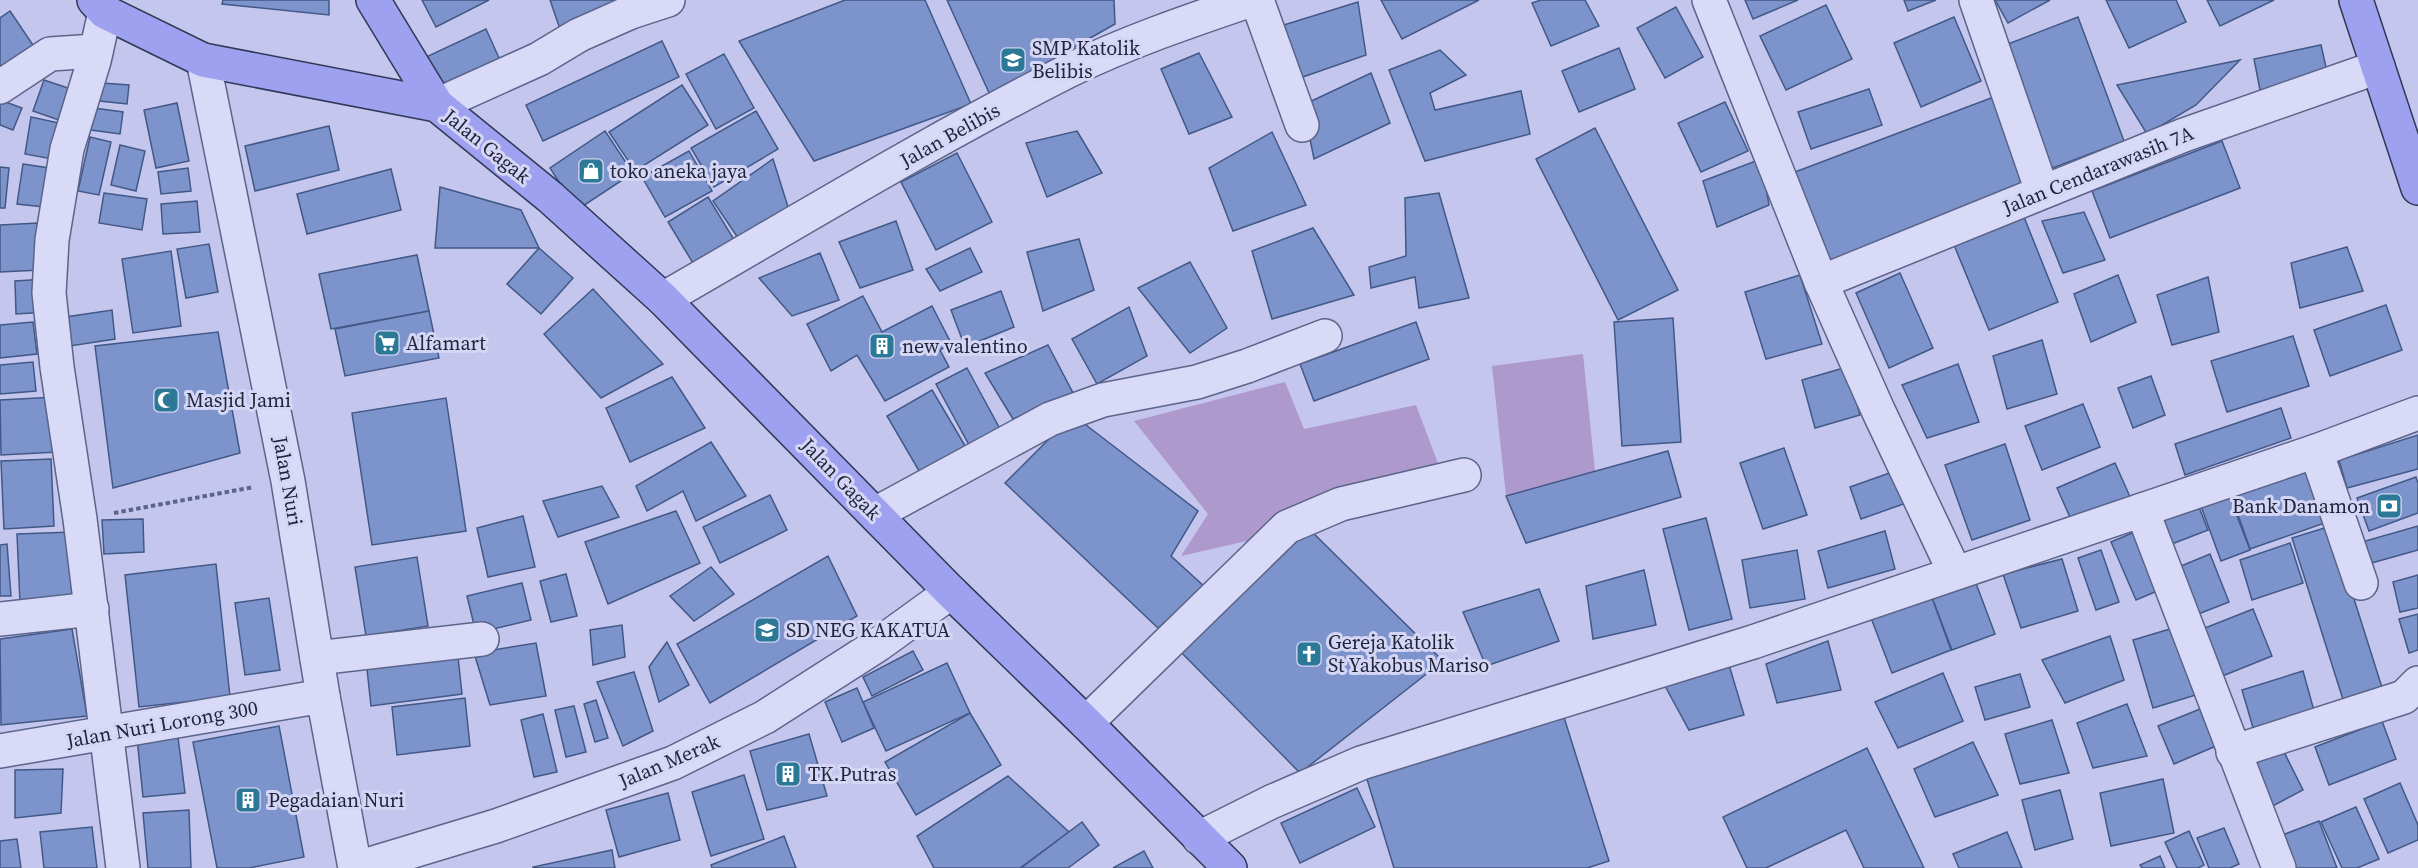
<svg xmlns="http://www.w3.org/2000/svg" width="2418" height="868" font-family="'Source Serif 4',serif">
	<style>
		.green { fill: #ae99cc }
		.building { fill: #7c94cb; stroke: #425887; stroke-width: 1.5 }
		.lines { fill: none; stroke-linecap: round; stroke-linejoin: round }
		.minor-casing { stroke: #5b6489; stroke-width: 36 }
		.major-casing { stroke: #2f3956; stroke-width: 36 }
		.path { stroke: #5b6489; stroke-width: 4; stroke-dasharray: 4.5 3; stroke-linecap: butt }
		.minor { stroke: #d9d9f8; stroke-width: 33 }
		.major { stroke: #9ea0f0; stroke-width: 33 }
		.labels { text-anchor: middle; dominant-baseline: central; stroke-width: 6; stroke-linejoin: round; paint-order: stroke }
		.poi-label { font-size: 20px; fill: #1f2539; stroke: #d5d5f5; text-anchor: start }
		.street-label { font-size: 20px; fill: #1f2539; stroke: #d5d5f5 }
	</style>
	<rect width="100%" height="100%" fill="#c5c6ee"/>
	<!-- green -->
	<g class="green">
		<polygon points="1583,354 1595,471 1506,496 1492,366"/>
		<polygon points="1285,382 1304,429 1416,405 1450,495 1181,556 1208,514 1134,421"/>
	</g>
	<!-- building -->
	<g class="building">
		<polygon points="223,0 329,0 329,15 222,4"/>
		<polygon points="422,0 489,0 436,27"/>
		<polygon points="550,0 623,0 561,32"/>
		<polygon points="845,0 925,0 971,104 814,161 739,41"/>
		<polygon points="947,0 1114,0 1115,24 990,95"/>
		<polygon points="1381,0 1479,0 1402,39"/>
		<polygon points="1541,0 1585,0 1599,26 1551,46 1532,3"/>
		<polygon points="1745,0 1798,0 1753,19"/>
		<polygon points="1904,0 1936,0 1908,11"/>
		<polygon points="1995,0 2050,0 2008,23"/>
		<polygon points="2106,0 2176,0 2186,22 2129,48"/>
		<polygon points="2207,0 2274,0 2220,26"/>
		<polygon points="1358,2 1366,55 1297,79 1271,29"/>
		<polygon points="1826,5 1852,59 1786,90 1760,36"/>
		<polygon points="1676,7 1703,57 1665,78 1637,28"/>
		<polygon points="10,11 35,48 0,73 0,18"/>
		<polygon points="1954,17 1981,81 1921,107 1894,43"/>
		<polygon points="2078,17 2124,141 2042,172 1995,49"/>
		<polygon points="486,29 504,69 444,96 426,57"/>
		<polygon points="662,41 679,77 543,141 526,105"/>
		<polygon points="2321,45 2329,81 2261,95 2254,59"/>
		<polygon points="1619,48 1635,89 1579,112 1562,71"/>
		<polygon points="1440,50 1466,75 1430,93 1435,110 1521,91 1530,134 1425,161 1389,70"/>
		<polygon points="1199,53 1232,117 1189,134 1161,69"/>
		<polygon points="724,54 754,108 716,129 686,74"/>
		<polygon points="2240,60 2196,105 2147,134 2117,85"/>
		<polygon points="1371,73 1390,123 1314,159 1303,105"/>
		<polygon points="44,80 71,89 59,120 33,111"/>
		<polygon points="102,83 129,85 127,104 100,101"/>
		<polygon points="682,85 708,125 635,171 609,132"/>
		<polygon points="1869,89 1882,125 1811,149 1798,112"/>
		<polygon points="1999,95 2032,184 1829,261 1795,172"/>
		<polygon points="0,100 22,108 13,130 0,125"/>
		<polygon points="1725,102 1748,151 1701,172 1678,123"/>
		<polygon points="177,103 189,161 156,168 144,110"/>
		<polygon points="94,108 123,112 120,134 91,130"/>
		<polygon points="756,111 778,149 714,187 691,148"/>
		<polygon points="31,117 59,123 52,159 25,154"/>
		<polygon points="329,126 339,170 255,191 245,146"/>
		<polygon points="1595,128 1678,290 1618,320 1536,159"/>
		<polygon points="605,131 633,173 577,210 550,168"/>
		<polygon points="1077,131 1102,173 1047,197 1026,143"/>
		<polygon points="1272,132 1306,205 1233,231 1209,168"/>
		<polygon points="90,137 111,142 99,195 78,191"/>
		<polygon points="2222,141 2240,188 2110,238 2092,191"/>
		<polygon points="120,145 145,151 136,191 111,185"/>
		<polygon points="689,151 712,191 665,217 642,177"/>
		<polygon points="957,153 992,222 936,250 901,182"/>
		<polygon points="773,159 788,207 740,241 713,201"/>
		<polygon points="1761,159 1769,205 1717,227 1703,181"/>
		<polygon points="23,164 49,168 44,207 17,204"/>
		<polygon points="0,167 9,168 5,208 0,208"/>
		<polygon points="188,168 191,191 161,194 158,172"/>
		<polygon points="391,169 401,210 307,234 297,194"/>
		<polygon points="440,187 521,210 539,248 435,248"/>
		<polygon points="104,193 147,199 142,230 99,223"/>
		<polygon points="1439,193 1469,298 1419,308 1415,277 1371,288 1369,267 1406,256 1405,198"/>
		<polygon points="708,197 736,243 696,268 668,222"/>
		<polygon points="197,201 200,232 163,234 161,204"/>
		<polygon points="2084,212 2105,260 2063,273 2042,221"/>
		<polygon points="2024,217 2058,302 1989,330 1954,245"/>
		<polygon points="896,221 913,270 860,288 839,242"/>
		<polygon points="38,223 40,270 0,272 0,225"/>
		<polygon points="1313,228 1354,295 1272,319 1252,251"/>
		<polygon points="1079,239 1094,290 1043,311 1027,252"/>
		<polygon points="209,244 218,292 186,298 177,249"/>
		<polygon points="2347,247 2363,291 2300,308 2291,263"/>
		<polygon points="539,248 573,278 541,314 507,284"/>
		<polygon points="970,248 982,272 940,291 926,269"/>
		<polygon points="171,251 181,326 133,333 122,259"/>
		<polygon points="820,253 839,300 792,316 759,278"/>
		<polygon points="417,255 429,311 331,329 319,274"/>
		<polygon points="1190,262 1227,328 1190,353 1138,288"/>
		<polygon points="1900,273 1933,348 1889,368 1856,293"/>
		<polygon points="1800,275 1822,344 1766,359 1745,292"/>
		<polygon points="2118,275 2136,322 2091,342 2074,294"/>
		<polygon points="2208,277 2219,332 2172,345 2157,295"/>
		<polygon points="46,279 48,312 16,314 15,281"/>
		<polygon points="593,289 663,364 601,398 544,334"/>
		<polygon points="1001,291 1014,327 965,347 951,310"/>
		<polygon points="863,296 882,332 932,306 951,343 940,350 949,367 885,401 857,355 831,371 807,324"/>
		<polygon points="2386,305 2402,350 2330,376 2314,330"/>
		<polygon points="1129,307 1147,356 1097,384 1072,339"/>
		<polygon points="112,310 115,339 70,346 66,317"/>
		<polygon points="429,311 439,358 345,376 335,329"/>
		<polygon points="1673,318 1681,442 1622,446 1614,322"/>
		<polygon points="33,322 37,354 0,358 0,325"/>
		<polygon points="1416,322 1429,359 1314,401 1300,364"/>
		<polygon points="218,332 240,453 113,488 95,346"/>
		<polygon points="2293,336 2309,386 2227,412 2211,361"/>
		<polygon points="2042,340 2057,394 2007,409 1993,356"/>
		<polygon points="1048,345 1073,393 1013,419 985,373"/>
		<polygon points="33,362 36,391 0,394 0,365"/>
		<polygon points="1958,364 1979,422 1927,438 1902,385"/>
		<polygon points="1847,367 1860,415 1815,428 1802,380"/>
		<polygon points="967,368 1000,429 969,445 936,384"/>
		<polygon points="2151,376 2165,415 2133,428 2118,388"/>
		<polygon points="672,377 705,428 630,462 606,408"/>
		<polygon points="932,390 967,449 922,476 887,416"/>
		<polygon points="56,397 58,452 1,455 0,400"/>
		<polygon points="446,398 466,531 372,545 352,413"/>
		<polygon points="2083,404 2100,447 2042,470 2025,426"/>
		<polygon points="2281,408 2291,438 2185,475 2175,444"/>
		<polygon points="1073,415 1198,511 1171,556 1206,588 1158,628 1005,483"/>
		<polygon points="2418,435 2418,469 2347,488 2339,460"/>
		<polygon points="711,442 746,496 696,521 683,491 647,511 636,486"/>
		<polygon points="2005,444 2030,520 1972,540 1945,465"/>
		<polygon points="1784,448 1807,515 1763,529 1740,463"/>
		<polygon points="1668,451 1681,497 1526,543 1506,496"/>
		<polygon points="2315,458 2336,519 2250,549 2229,489"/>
		<polygon points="51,459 54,526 4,529 1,461"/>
		<polygon points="2115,463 2131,499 2073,524 2057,488"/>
		<polygon points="1898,470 1909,502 1861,519 1850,487"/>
		<polygon points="2416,477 2418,483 2418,513 2369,531 2357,498"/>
		<polygon points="602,486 619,517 558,537 543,501"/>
		<polygon points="2226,487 2250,550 2221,561 2198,498"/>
		<polygon points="770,495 787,530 720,563 703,527"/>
		<polygon points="2195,497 2208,530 2159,549 2146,516"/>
		<polygon points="676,511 700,563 608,604 585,542"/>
		<polygon points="523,516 535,567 488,577 477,528"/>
		<polygon points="1706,518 1732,619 1689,630 1663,529"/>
		<polygon points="143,519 144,552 104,554 102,520"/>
		<polygon points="1303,523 1443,661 1300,773 1176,647"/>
		<polygon points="2331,526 2385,697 2346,709 2292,538"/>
		<polygon points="2418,526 2418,550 2368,564 2362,542"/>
		<polygon points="2144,528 2169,586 2136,600 2111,542"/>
		<polygon points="1885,531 1895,569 1828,588 1818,551"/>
		<polygon points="73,532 75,601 20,603 17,534"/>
		<polygon points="2290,543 2303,583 2252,600 2240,560"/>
		<polygon points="7,544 11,596 0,596 0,545"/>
		<polygon points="1797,550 1805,599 1750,608 1742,560"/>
		<polygon points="2101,550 2119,602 2096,610 2078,558"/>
		<polygon points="2210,554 2229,602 2188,618 2169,571"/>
		<polygon points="828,556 857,616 710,703 677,644"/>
		<polygon points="417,557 428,626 366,636 355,567"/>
		<polygon points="2062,559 2078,611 2021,628 2003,574"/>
		<polygon points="216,564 230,697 139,707 125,575"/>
		<polygon points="711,567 734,594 694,621 670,596"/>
		<polygon points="1644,570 1656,625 1593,639 1586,586"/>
		<polygon points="566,574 577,616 551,622 540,581"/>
		<polygon points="2418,575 2418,608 2400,612 2393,582"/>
		<polygon points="1974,578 1995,634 1952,650 1931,595"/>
		<polygon points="522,583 531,620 476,633 467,596"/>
		<polygon points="1539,589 1559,641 1486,666 1463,612"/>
		<polygon points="1931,595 1951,650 1892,673 1871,618"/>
		<polygon points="269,598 280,670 245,675 235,603"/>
		<polygon points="2253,609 2272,656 2215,679 2195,632"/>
		<polygon points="2418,614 2418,650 2409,653 2399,619"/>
		<polygon points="622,625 625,657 593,665 590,630"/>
		<polygon points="2180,626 2199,694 2153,708 2133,640"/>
		<polygon points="72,629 87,716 1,725 0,639"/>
		<polygon points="2110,636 2124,680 2065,703 2042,660"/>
		<polygon points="1828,641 1841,690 1777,703 1766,664"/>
		<polygon points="667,642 689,685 659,702 649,667"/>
		<polygon points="536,643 546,696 490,705 474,653"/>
		<polygon points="457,648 462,694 371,706 366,660"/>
		<polygon points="913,651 923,670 872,696 863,677"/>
		<polygon points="947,663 970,713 886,751 863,702"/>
		<polygon points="1729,665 1744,715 1689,730 1665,686"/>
		<polygon points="2303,671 2316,718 2256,738 2242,690"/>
		<polygon points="634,672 653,731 623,746 597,682"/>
		<polygon points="1943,673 1963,721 1898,748 1875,702"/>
		<polygon points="2020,674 2030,707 1985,720 1975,687"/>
		<polygon points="857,688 874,728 842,742 825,702"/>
		<polygon points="465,698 470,746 397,755 392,707"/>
		<polygon points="596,700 608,738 595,742 584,704"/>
		<polygon points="2127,704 2147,756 2093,768 2077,723"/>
		<polygon points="574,706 586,752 566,757 555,710"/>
		<polygon points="2200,709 2216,746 2174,764 2158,726"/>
		<polygon points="970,713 1001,765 916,815 885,762"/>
		<polygon points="543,714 557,772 534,777 521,720"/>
		<polygon points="1563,714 1609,861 1587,868 1394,868 1366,776"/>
		<polygon points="2052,720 2069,773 2020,784 2005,734"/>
		<polygon points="2382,721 2396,759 2329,785 2315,747"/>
		<polygon points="279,726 304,857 249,868 217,868 193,742"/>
		<polygon points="809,734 827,796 767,810 750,751"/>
		<polygon points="178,737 185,793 143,797 137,738"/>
		<polygon points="1973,742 1998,795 1935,817 1914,769"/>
		<polygon points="2280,744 2303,790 2267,809 2243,762"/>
		<polygon points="1867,748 1924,868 1864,868 1846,830 1766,868 1747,868 1723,817"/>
		<polygon points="63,769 61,813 15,818 15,770"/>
		<polygon points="744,775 764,839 711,856 692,792"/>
		<polygon points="1008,776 1069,832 1020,868 934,868 917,836"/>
		<polygon points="2163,779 2174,833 2111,846 2100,793"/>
		<polygon points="2400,783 2418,825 2418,840 2388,853 2364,799"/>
		<polygon points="1357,788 1375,827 1300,863 1281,823"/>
		<polygon points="2060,790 2073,839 2035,850 2022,800"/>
		<polygon points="668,793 680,840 619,857 606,810"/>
		<polygon points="2356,807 2379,859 2357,868 2342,868 2321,822"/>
		<polygon points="189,810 191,868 148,868 143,813"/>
		<polygon points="2319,821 2337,868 2283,868 2272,839"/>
		<polygon points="1082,822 1099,845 1068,868 1021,868"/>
		<polygon points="92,827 97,868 44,868 40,832"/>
		<polygon points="2224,828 2239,864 2230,868 2209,868 2197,838"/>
		<polygon points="2189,831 2204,865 2198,868 2177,868 2165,842"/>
		<polygon points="2007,832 2022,868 1959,868 1953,854"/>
		<polygon points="784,836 796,868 712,868 711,865"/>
		<polygon points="17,839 21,868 0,868 0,841"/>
		<polygon points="612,850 615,868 533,868 533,867"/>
		<polygon points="1144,851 1153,868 1113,868"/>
		<polygon points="2160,856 2165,868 2142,868 2140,865"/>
	</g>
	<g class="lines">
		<!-- minor casing -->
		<g class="minor-casing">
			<g id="minor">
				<polyline points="1257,0 1302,125"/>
				<polyline points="1709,0 1821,282 1878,410 1955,573"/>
				<polyline points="1976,0 2042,191"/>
				<polyline points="105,12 94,61 67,149 52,240 49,293 57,367 80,519 123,868"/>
				<polyline points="203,60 288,481 323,696 355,868"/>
				<polyline points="0,87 50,54 96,51"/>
				<polyline points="437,105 539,59 579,35 631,12 668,0"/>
				<polyline points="1821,282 2184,135 2378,67"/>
				<path d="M 663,299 C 797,222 930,141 1068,71 C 1127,42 1189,21 1251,0"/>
				<polyline points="2316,451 2361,583"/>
				<polyline points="2142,510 2279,868"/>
				<polyline points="875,514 1050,419 1103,400 1197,382 1247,366 1325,336"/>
				<polyline points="0,619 92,609"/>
				<polyline points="317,658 482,639"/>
				<polyline points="1086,723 1287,527 1341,504 1464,475"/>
				<polyline points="0,751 323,696"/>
				<polyline points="2233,752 2404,697 2418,683"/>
				<polyline points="1199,838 1271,802 1361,763 1753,642 2316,451 2418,413"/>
				<polyline points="357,868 496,826 673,763 765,717 879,644 951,592"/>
			</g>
		</g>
		<!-- major casing -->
		<g class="major-casing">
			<g id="major">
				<polyline points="94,0 105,12 203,60 437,105"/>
				<polyline points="373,0 437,105 550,197 663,299 951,592 1086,723 1230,868"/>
				<polyline points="2356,0 2418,188"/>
			</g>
		</g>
		<!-- path -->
		<polyline class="path" points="114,513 254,487"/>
		<!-- minor -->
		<use href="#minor" class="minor"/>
		<!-- major -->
		<use href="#major" class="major"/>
	</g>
	<!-- icons -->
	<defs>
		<g id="school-square" transform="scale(1.35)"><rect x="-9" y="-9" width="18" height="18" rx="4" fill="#2c7997" stroke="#d5d5f5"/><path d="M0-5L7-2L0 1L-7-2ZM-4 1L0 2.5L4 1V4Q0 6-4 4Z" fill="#fff"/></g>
		<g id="shop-square" transform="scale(1.35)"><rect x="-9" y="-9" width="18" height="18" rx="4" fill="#2c7997" stroke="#d5d5f5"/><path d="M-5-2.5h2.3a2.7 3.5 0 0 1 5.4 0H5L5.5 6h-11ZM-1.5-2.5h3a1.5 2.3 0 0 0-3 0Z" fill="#fff"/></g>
		<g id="supermarket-square" transform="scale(1.35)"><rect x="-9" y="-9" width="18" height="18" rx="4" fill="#2c7997" stroke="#d5d5f5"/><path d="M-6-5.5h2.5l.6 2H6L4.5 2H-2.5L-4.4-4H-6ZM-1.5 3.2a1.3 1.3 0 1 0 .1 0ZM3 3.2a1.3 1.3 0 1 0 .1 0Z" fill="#fff"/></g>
		<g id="building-square" transform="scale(1.35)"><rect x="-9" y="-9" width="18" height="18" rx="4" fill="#2c7997" stroke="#d5d5f5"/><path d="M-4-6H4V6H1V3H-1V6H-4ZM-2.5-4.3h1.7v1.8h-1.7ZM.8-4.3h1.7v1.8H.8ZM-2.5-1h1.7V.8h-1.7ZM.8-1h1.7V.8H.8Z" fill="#fff"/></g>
		<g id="mosque-square" transform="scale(1.35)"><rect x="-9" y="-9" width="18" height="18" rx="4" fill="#2c7997" stroke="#d5d5f5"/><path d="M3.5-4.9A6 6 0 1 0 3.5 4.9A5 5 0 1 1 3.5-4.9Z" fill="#fff"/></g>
		<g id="bank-square" transform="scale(1.35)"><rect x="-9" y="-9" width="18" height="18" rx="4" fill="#2c7997" stroke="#d5d5f5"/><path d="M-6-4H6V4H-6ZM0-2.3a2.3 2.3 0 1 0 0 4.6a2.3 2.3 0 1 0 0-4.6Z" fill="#fff"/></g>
		<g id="church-square" transform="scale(1.35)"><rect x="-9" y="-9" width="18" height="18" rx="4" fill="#2c7997" stroke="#d5d5f5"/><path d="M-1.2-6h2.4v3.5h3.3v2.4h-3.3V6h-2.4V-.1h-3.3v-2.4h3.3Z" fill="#fff"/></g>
	</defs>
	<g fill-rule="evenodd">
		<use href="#school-square" x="1013" y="60"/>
		<use href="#shop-square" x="591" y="171"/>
		<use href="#supermarket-square" x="387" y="343"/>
		<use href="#building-square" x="882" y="346"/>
		<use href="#mosque-square" x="166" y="400"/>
		<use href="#bank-square" x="2389" y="506"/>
		<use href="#school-square" x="767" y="630"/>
		<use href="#church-square" x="1309" y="654"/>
		<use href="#building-square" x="788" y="774"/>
		<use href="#building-square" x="248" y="800"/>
	</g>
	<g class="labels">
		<!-- poi labels -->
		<g class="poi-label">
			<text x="1032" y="48">SMP Katolik<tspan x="1032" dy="23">Belibis</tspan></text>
			<text x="610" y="171">toko aneka jaya</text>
			<text x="406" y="343">Alfamart</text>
			<text x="902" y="346">new valentino</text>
			<text x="186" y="400">Masjid Jami</text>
			<text x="2370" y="506" text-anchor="end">Bank Danamon</text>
			<text x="786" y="630">SD NEG KAKATUA</text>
			<text x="1328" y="642">Gereja Katolik<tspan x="1328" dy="23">St Yakobus Mariso</tspan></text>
			<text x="808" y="774">TK.Putras</text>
			<text x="268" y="800">Pegadaian Nuri</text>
		</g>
		<!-- street labels -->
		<g class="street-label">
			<text transform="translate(950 135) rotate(-29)">Jalan Belibis</text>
			<text transform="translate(487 146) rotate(39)">Jalan Gagak</text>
			<text transform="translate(2098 170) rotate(-22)">Jalan Cendarawasih 7A</text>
			<text transform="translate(841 479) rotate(46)">Jalan Gagak</text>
			<text transform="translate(288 481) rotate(80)">Jalan Nuri</text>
			<text transform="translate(162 724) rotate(-10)">Jalan Nuri Lorong 300</text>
			<text transform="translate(669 761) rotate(-23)">Jalan Merak</text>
		</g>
	</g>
</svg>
